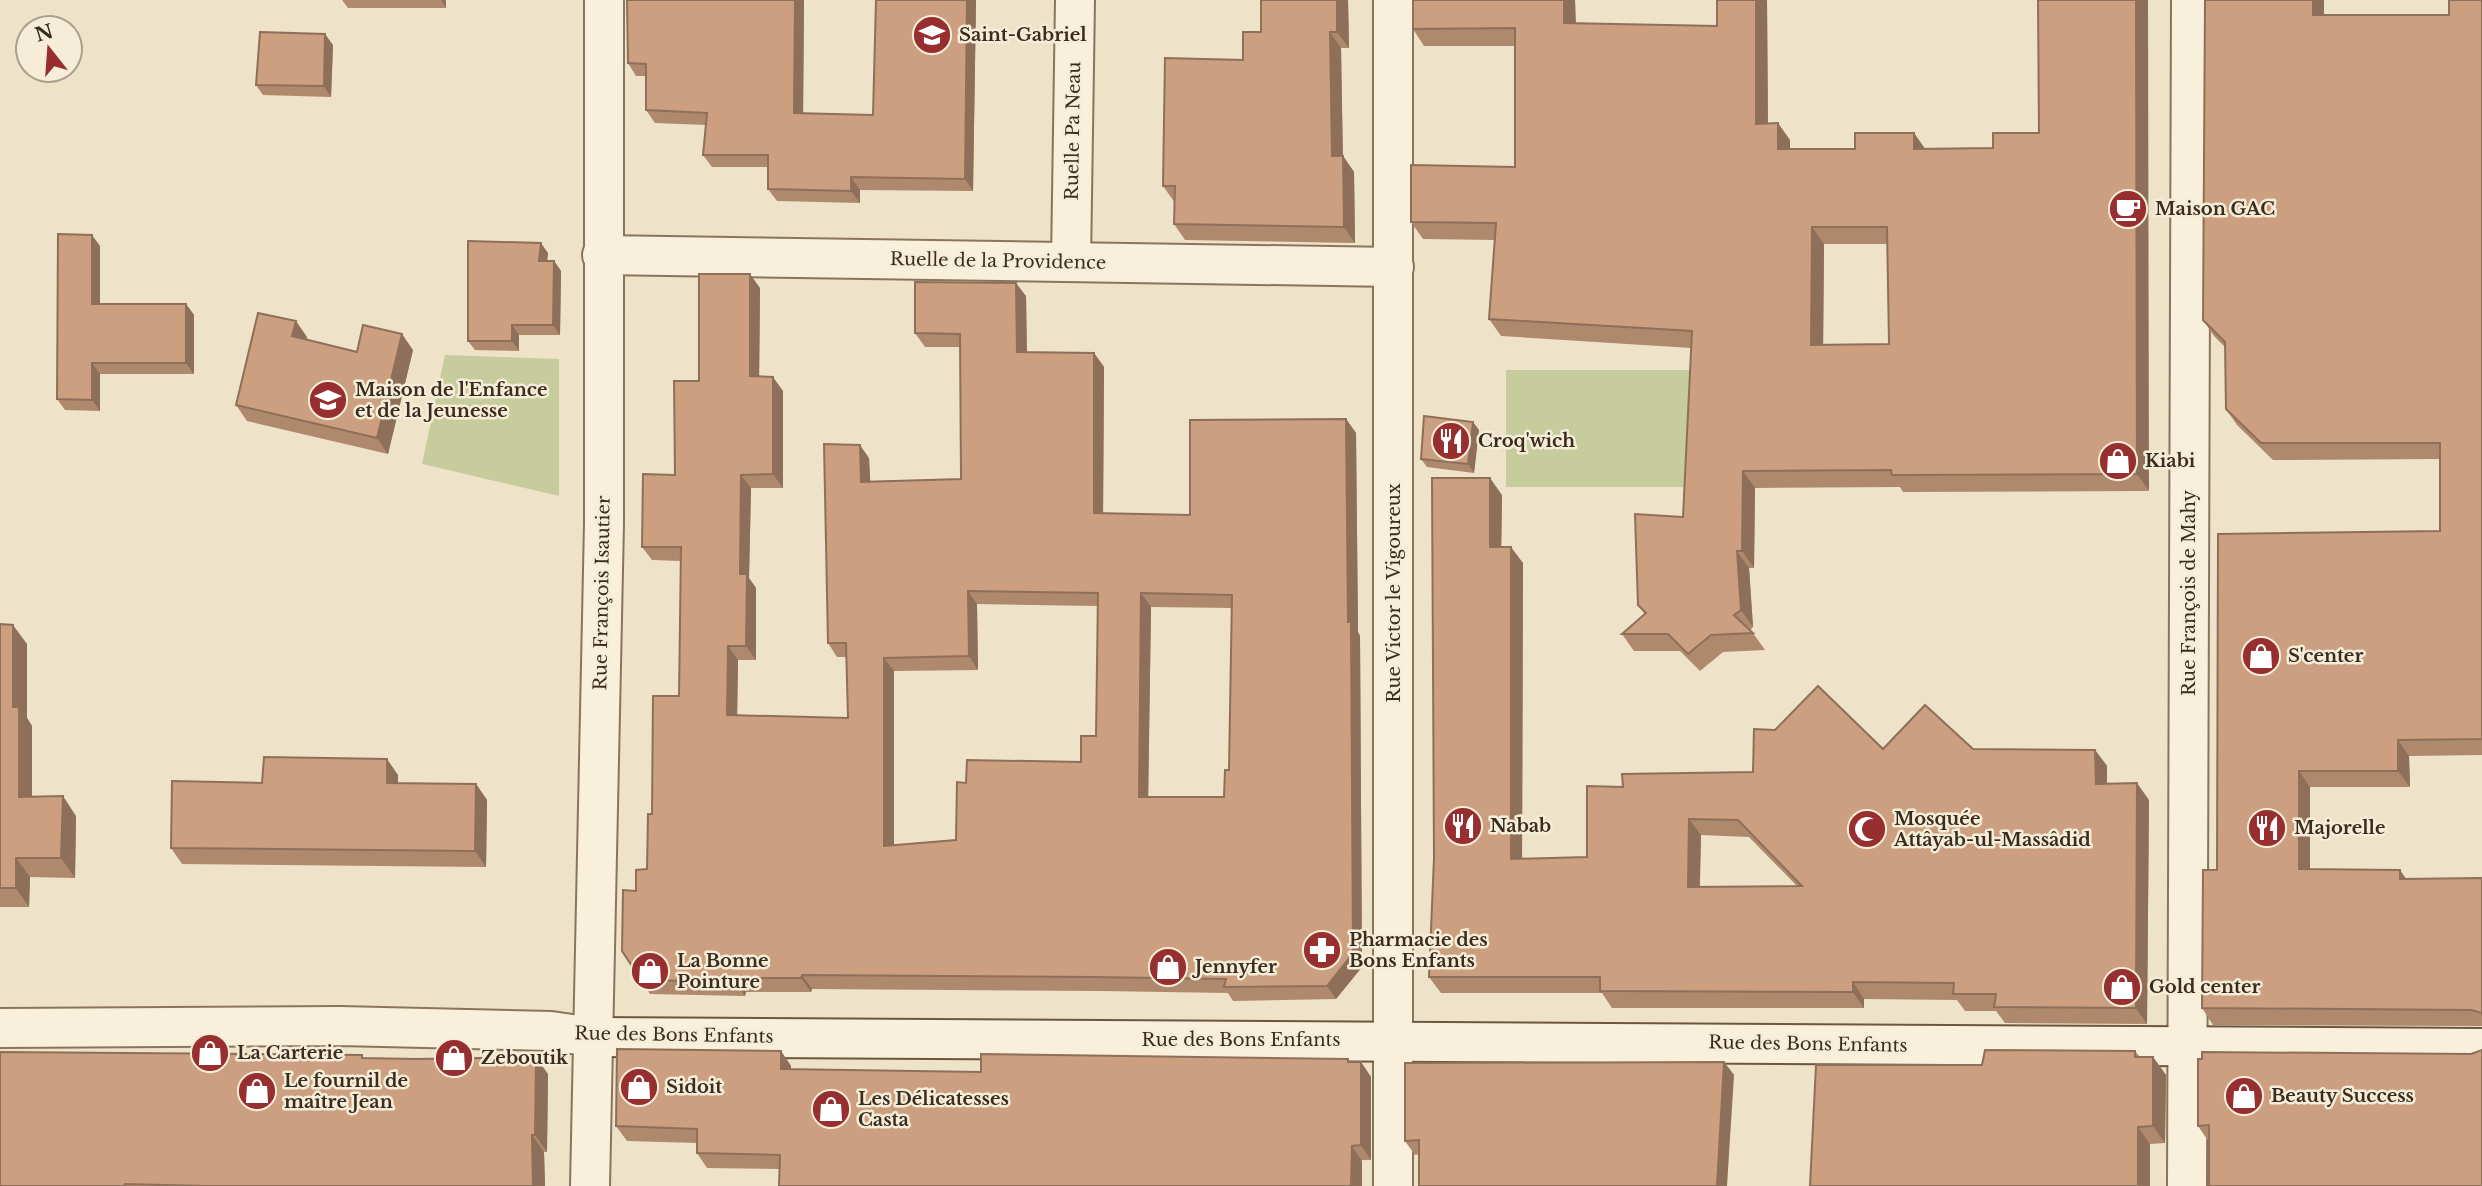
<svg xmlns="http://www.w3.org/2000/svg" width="2482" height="1186" font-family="'Libre Baskerville',serif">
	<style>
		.green { fill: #c6cc9c }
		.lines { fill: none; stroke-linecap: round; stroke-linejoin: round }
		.street-casing { stroke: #89755d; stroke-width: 42 }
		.secondary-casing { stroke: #6b5640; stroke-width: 42 }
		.street { stroke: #f8f0db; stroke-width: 38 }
		.secondary { stroke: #f8f0db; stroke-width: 38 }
		.wall { fill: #af896d; fill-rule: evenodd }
		.shaded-wall { fill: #8e6f59 }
		.building { fill: #cb9f7f; stroke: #8e6f59; stroke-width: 2; fill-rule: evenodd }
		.labels { text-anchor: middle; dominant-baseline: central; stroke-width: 5; stroke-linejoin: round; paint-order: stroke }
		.poi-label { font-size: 18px; font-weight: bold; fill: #3a2d20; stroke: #f5edd7; text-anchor: start }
		.street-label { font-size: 18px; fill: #3a2d20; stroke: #f5edd7 }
	</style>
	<rect width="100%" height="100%" fill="#eee2c8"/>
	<!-- green -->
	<g class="green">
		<polygon points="445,355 559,359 559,496 422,464"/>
		<polygon points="1506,370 1689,370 1688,487 1506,487"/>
	</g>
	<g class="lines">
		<!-- street casing -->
		<g class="street-casing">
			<g id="street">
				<polyline points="602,255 1394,267"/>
				<polyline points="1071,262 1075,0"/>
				<polyline points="0,1028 340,1026 551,1031 592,1037"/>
				<polyline points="590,1186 604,523 604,0"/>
				<polyline points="1393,1186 1393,0"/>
				<polyline points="2187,1186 2191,0"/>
			</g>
		</g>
		<!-- secondary casing -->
		<g class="secondary-casing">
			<polyline id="secondary" points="592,1037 2482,1048"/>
		</g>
		<!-- street -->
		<use href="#street" class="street"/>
		<!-- secondary -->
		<use href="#secondary" class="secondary"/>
	</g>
	<!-- wall -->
	<g class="wall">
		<polygon points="342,0 446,0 446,8 348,8"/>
		<polygon points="627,0 804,0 803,113 873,115 876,0 976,0 973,191 860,190 860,203 777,201 768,189 768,167 712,167 703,155 706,125 655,123 646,110 646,76 636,76 628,63"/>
		<polygon points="1348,0 1349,48 1341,48 1343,156 1354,172 1355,243 1185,240 1174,224 1175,203 1163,186 1261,32"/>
		<path d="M 1413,0 L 1575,0 L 1576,24 L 1717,26 L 1717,0 L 1767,0 L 1768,123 L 1790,140 L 1790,149 L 1855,149 L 1914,133 L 2149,491 L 1903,492 L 1900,487 L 1755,488 L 1754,568 L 1749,568 L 1753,627 L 1750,630 L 1753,633 L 1765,650 L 1723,652 L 1700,671 L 1680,651 L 1634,651 L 1622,634 L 1645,614 L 1638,605 L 1683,517 L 1691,348 L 1501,336 L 1489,319 L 1495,240 L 1423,239 L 1411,222 L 1515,167 L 1515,46 L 1424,46 L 1413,29 ZM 1824,244 L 1888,244 L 1889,344 L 1823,345 Z"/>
		<polygon points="2205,0 2324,0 2324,15 2449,15 2482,0 2482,755 2409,756 2410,787 2310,787 2310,870 2406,879 2482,878 2482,1026 2213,1025 2202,1008 2217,870 2440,531 2440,459 2273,460 2237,425 2226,409 2225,347 2214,336 2203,320"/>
		<polygon points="333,45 331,97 263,95 256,85"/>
		<polygon points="100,246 100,304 186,304 194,315 194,374 100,374 100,411 65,410 57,399"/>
		<polygon points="548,253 547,261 554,261 561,271 560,335 519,335 519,351 475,350 468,341"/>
		<path d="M 760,288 L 759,377 L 783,391 L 783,488 L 751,488 L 749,578 L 756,588 L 756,660 L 738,660 L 737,715 L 848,718 L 846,657 L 837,657 L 828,643 L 869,458 L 870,481 L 961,479 L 960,347 L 925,347 L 915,333 L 1026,296 L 1027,352 L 1094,353 L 1104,367 L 1103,513 L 1190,515 L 1346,419 L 1356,433 L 1358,632 L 1360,636 L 1362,967 L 1336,999 L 1233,1001 L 1228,993 L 1102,991 L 812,989 L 811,992 L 746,992 L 745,996 L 650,994 L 641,980 L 636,891 L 647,869 L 652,814 L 679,696 L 681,561 L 652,560 L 642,547 L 675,475 L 699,381 ZM 977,604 L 1098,606 L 1096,736 L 1081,762 L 966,783 L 956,840 L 894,846 L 894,671 L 978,670 ZM 1151,607 L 1232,608 L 1229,770 L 1224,797 L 1148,797 Z"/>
		<polygon points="307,337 306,340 357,352 413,350 388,454 247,421 236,405"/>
		<polygon points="1479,430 1474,473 1427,467 1421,459"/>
		<path d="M 1502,495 L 1501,547 L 1523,563 L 1522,859 L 1587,857 L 1623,787 L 1753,772 L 1883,749 L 2095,750 L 2107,766 L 2107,784 L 2149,800 L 2147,1024 L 2005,1023 L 1996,1011 L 1965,1011 L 1957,1000 L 1864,999 L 1864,1008 L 1612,1008 L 1602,993 L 1441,993 L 1429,977 ZM 1701,835 L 1749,837 L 1797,886 L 1700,887 Z"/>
		<polygon points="0,624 27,644 27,718 32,726 32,797 76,816 75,878 30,877 29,907 0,907"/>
		<polygon points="398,775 398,783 476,784 487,800 486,867 182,864 171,848 262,783"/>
		<polygon points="781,1051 791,1066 791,1069 981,1072 1348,1059 1350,1062 1361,1062 1371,1077 1371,1160 780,1169 707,1168 697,1153 697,1143 627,1141 616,1126"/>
		<polygon points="2135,1051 2140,1057 2153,1057 2166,1075 2165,1143 2150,1144 2150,1186 1810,1186 1982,1065"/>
		<polygon points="2481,1051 2482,1186 2209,1142 2198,1126"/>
		<polygon points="362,1055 364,1058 548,1074 547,1152 544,1152 545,1186 0,1186"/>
		<polygon points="1724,1062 1734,1075 1419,1154 1415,1155 1405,1141"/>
	</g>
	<!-- shaded-wall -->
	<g class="shaded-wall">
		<polygon points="441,0 446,0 446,8"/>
		<polygon points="795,0 804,0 803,126 794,113"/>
		<polygon points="967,0 976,0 973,191 965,179"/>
		<polygon points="1337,0 1348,0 1349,48 1337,32"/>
		<polygon points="1564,0 1575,0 1576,40 1564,23"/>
		<polygon points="1756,0 1767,0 1768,141 1756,124"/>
		<polygon points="2136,0 2148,0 2149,491 2137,474"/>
		<polygon points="2313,0 2324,0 2324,31 2313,15"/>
		<polygon points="1330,32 1341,48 1343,173 1332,156"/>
		<polygon points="325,34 333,45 331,97 324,86"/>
		<polygon points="1778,123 1790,140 1790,166 1778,149"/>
		<polygon points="1914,133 1926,150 1914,149"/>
		<polygon points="1343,156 1354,172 1355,243 1344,227"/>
		<polygon points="851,177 860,190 860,203 851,191"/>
		<polygon points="1812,227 1824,244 1823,362 1811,345"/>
		<polygon points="92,235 100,246 100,315 92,304"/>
		<polygon points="541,243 548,253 546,271 539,261"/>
		<polygon points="554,261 561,271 560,335 553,325"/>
		<polygon points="750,274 760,288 759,390 750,376"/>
		<polygon points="1016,283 1026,296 1027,366 1017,352"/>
		<polygon points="186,304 194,315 194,374 186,363"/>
		<polygon points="296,321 307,337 303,352 292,336"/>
		<polygon points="512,325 519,335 519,351 512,341"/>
		<polygon points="402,334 413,350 388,454 377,438"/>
		<polygon points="1094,353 1104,367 1103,527 1094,513"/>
		<polygon points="92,363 100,374 100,411 92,400"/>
		<polygon points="773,377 783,391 783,488 773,474"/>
		<polygon points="1346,419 1356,433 1358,632 1360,636 1362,967 1336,999 1327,986 1348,622"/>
		<polygon points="1473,422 1479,430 1474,473 1468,464"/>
		<polygon points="860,445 869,458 871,495 861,482"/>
		<polygon points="1743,471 1755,488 1754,568 1742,551"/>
		<polygon points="741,475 751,488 749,578 756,588 756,660 746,646 740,574"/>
		<polygon points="1490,478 1502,495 1501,563 1490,547"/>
		<polygon points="1511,547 1523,563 1522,876 1511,859"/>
		<polygon points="1737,551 1749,568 1753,627 1741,610"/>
		<polygon points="968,591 977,604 978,670 969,656"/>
		<polygon points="1141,593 1151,607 1148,811 1139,797"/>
		<polygon points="13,625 27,644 27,718 32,726 32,816 19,797 13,707"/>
		<polygon points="728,646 738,660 737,728 727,715"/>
		<polygon points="884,658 894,671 894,860 884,846"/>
		<polygon points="2398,740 2409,756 2410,787 2398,771"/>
		<polygon points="2095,750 2107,766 2107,800 2096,784"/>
		<polygon points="387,759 398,775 398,799 387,783"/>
		<polygon points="2299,771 2310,787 2310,886 2299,869"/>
		<polygon points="2137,783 2149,800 2147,1024 2136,1008"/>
		<polygon points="476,784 487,800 486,867 475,851"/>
		<polygon points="63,796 76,816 75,878 61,858"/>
		<polygon points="1689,819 1701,835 1699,903 1688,887"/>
		<polygon points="16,858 30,877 29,907 16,888"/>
		<polygon points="2400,870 2411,886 2400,879"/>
		<polygon points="802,975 812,989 811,992 801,978"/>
		<polygon points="737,978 746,992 745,996 736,982"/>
		<polygon points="1853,982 1864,999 1864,1008 1853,992"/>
		<polygon points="781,1051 791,1066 791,1084 781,1069"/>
		<polygon points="536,1057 548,1074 547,1152 535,1135"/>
		<polygon points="2153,1057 2166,1075 2165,1143 2153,1126"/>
		<polygon points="1361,1062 1371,1077 1371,1160 1361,1145"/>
		<polygon points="1724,1062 1734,1075 1727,1186 1717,1186"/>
		<polygon points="2138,1127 2150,1144 2150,1186 2138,1186"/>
		<polygon points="532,1135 544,1152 545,1186 533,1186"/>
		<polygon points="1352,1146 1362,1161 1362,1186 1351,1186"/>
	</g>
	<!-- building -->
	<g class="building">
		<polygon points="627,0 795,0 794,113 873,115 876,0 967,0 965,179 851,177 851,191 768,189 768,155 703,155 707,113 646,110 646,64 628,63"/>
		<polygon points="1261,0 1337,0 1337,32 1330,32 1332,156 1343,156 1344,227 1174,224 1175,186 1163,186 1165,58 1243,60 1243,32 1261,32"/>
		<path d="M 1413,0 L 1564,0 L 1564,23 L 1717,26 L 1717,0 L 1756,0 L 1756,124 L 1778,123 L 1778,149 L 1855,149 L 1855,133 L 1914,133 L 1914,149 L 1993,148 L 1993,133 L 2039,133 L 2038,0 L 2136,0 L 2137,474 L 1892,475 L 1891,470 L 1743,471 L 1742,551 L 1737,551 L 1741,610 L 1734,615 L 1753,633 L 1711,635 L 1688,654 L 1668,634 L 1622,634 L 1646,613 L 1638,605 L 1635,514 L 1683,517 L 1692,331 L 1489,319 L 1496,223 L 1411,222 L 1411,165 L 1515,167 L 1515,28 L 1413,29 ZM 1812,227 L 1887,227 L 1889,344 L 1811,345 Z"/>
		<polygon points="2205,0 2313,0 2313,15 2449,15 2449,0 2482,0 2482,739 2398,740 2398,771 2299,771 2299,869 2400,870 2400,879 2482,878 2482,1013 2471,1010 2202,1008 2203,870 2217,870 2218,534 2440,531 2440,443 2261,443 2226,409 2225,342 2203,320"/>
		<polygon points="260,32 325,34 324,86 256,85"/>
		<polygon points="58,234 92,235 92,304 186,304 186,363 92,363 92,400 57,399"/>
		<polygon points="468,241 541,243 539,261 554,261 553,325 512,325 512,341 468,341"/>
		<path d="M 699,274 L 750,274 L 750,376 L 773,377 L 773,474 L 741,475 L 740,574 L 747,574 L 746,646 L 728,646 L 727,715 L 848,718 L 846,643 L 828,643 L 824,444 L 860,445 L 861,482 L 961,479 L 960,334 L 915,333 L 915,282 L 1016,283 L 1017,352 L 1094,353 L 1094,513 L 1190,515 L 1190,420 L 1346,419 L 1348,622 L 1351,622 L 1353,953 L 1327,986 L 1224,987 L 1226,979 L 1093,977 L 802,975 L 801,978 L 737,978 L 736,982 L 641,980 L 622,951 L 623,890 L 636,891 L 636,870 L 647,869 L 648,814 L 652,814 L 653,696 L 679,696 L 681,547 L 642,547 L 643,474 L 675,475 L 674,381 L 699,381 ZM 968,591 L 1098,593 L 1096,736 L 1081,736 L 1081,762 L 967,760 L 966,783 L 957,782 L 956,840 L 884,846 L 884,658 L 969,656 ZM 1141,593 L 1232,595 L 1229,770 L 1225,770 L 1224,797 L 1139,797 Z"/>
		<polygon points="258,313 296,321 292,336 357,352 363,325 402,334 377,438 236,405"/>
		<polygon points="1424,416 1473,422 1468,464 1421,459"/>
		<path d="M 1432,478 L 1490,478 L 1490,547 L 1511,547 L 1511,859 L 1587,857 L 1587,786 L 1623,787 L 1622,774 L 1753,772 L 1754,729 L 1775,730 L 1818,686 L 1883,749 L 1925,705 L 1973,749 L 2095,750 L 2096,784 L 2137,783 L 2136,1008 L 1994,1007 L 1996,994 L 1953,994 L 1954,983 L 1853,982 L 1853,992 L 1600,991 L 1600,977 L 1429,977 L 1434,858 ZM 1689,819 L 1738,820 L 1802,886 L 1688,887 Z"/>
		<polygon points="0,624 13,625 13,707 19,707 19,797 63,796 61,858 16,858 16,888 0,888"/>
		<polygon points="264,757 387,759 387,783 476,784 475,851 171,848 172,781 262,783"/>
		<polygon points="617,1049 781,1051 781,1069 981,1072 981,1054 1348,1059 1348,1062 1361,1062 1361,1145 1352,1146 1351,1186 779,1186 780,1155 697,1153 697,1129 616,1126"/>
		<polygon points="1985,1050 2135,1051 2135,1057 2153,1057 2153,1126 2138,1127 2138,1186 1810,1186 1816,1065 1982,1065"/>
		<polygon points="2482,1050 2482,1186 2209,1186 2209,1125 2198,1126 2198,1059 2202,1059 2202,1052 2471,1054"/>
		<polygon points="0,1052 362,1055 362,1058 416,1059 536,1057 535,1135 532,1135 533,1186 208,1186 125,1184 125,1186 0,1186"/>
		<polygon points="1724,1062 1717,1186 1419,1186 1419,1140 1405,1141 1405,1063"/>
	</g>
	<!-- icons -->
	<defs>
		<g id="school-disc" transform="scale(2.0125)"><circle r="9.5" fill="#972e2f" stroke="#f5edd7"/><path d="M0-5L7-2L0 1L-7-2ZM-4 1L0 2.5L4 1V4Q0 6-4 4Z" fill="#fff"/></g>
		<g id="cafe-disc" transform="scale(2.0125)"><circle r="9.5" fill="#972e2f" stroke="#f5edd7"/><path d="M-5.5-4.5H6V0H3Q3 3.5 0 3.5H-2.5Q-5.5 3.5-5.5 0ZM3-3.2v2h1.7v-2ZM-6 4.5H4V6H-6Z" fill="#fff"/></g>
		<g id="restaurant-disc" transform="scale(2.0125)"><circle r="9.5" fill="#972e2f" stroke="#f5edd7"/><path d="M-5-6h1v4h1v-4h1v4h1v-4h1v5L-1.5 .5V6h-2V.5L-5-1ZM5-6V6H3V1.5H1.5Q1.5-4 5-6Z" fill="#fff"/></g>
		<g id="shop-disc" transform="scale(2.0125)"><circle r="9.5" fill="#972e2f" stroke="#f5edd7"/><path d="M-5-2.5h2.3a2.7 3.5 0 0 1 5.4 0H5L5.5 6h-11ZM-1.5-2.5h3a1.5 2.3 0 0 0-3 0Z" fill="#fff"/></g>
		<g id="mosque-disc" transform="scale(2.0125)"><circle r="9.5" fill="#972e2f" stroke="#f5edd7"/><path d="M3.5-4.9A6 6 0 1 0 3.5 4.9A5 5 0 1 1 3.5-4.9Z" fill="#fff"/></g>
		<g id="pharmacy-disc" transform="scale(2.0125)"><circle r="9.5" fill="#972e2f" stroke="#f5edd7"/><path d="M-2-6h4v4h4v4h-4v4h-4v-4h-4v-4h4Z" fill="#fff"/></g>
	</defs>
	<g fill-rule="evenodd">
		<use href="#school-disc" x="932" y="35"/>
		<use href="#cafe-disc" x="2128" y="209"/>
		<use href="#school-disc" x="328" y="400"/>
		<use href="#restaurant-disc" x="1451" y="441"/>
		<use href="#shop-disc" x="2118" y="461"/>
		<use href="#shop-disc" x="2261" y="656"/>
		<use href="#restaurant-disc" x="1463" y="826"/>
		<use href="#restaurant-disc" x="2267" y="828"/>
		<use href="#mosque-disc" x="1867" y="829"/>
		<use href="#pharmacy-disc" x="1322" y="950"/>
		<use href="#shop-disc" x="1168" y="967"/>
		<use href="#shop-disc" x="650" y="971"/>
		<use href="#shop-disc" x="2122" y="987"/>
		<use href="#shop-disc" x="210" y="1053"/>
		<use href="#shop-disc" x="454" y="1058"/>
		<use href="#shop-disc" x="639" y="1087"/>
		<use href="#shop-disc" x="257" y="1091"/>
		<use href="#shop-disc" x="2244" y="1096"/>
		<use href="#shop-disc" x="831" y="1109"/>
	</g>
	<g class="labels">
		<!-- poi labels -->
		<g class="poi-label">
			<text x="959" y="35">Saint-Gabriel</text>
			<text x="2155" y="209">Maison GAC</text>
			<text x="355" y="390">Maison de l'Enfance<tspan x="355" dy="21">et de la Jeunesse</tspan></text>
			<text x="1478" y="441">Croq'wich</text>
			<text x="2145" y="461">Kiabi</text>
			<text x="2288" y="656">S'center</text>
			<text x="1894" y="819">Mosquée<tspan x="1894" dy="21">Attâyab-ul-Massâdid</tspan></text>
			<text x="1490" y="826">Nabab</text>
			<text x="2294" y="828">Majorelle</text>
			<text x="1349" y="940">Pharmacie des<tspan x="1349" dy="21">Bons Enfants</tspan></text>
			<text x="677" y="961">La Bonne<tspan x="677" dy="21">Pointure</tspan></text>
			<text x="1195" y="967">Jennyfer</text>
			<text x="2149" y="987">Gold center</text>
			<text x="237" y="1053">La Carterie</text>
			<text x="481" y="1058">Zeboutik</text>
			<text x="284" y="1081">Le fournil de<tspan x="284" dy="21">maître Jean</tspan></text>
			<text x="666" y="1087">Sidoit</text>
			<text x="2271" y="1096">Beauty Success</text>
			<text x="858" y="1099">Les Délicatesses<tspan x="858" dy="21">Casta</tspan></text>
		</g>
		<!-- street labels -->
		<g class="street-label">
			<text transform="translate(1073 131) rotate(-89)">Ruelle Pa Neau</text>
			<text transform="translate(998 261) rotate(1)">Ruelle de la Providence</text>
			<text transform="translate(602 593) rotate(-89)">Rue François Isautier</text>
			<text transform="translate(1394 593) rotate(-90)">Rue Victor le Vigoureux</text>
			<text transform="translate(2189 593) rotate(-90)">Rue François de Mahy</text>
			<text transform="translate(674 1035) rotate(1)">Rue des Bons Enfants</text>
			<text x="1241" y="1040">Rue des Bons Enfants</text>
			<text transform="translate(1808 1044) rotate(1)">Rue des Bons Enfants</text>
		</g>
	</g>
	<!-- north arrow -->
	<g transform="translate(49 49) rotate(343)"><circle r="33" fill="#f5edd7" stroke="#aaa08e" stroke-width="2"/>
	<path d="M0-5L12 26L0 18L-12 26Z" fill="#972e2f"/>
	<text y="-10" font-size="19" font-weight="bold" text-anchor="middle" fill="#3a2d20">N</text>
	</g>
</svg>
